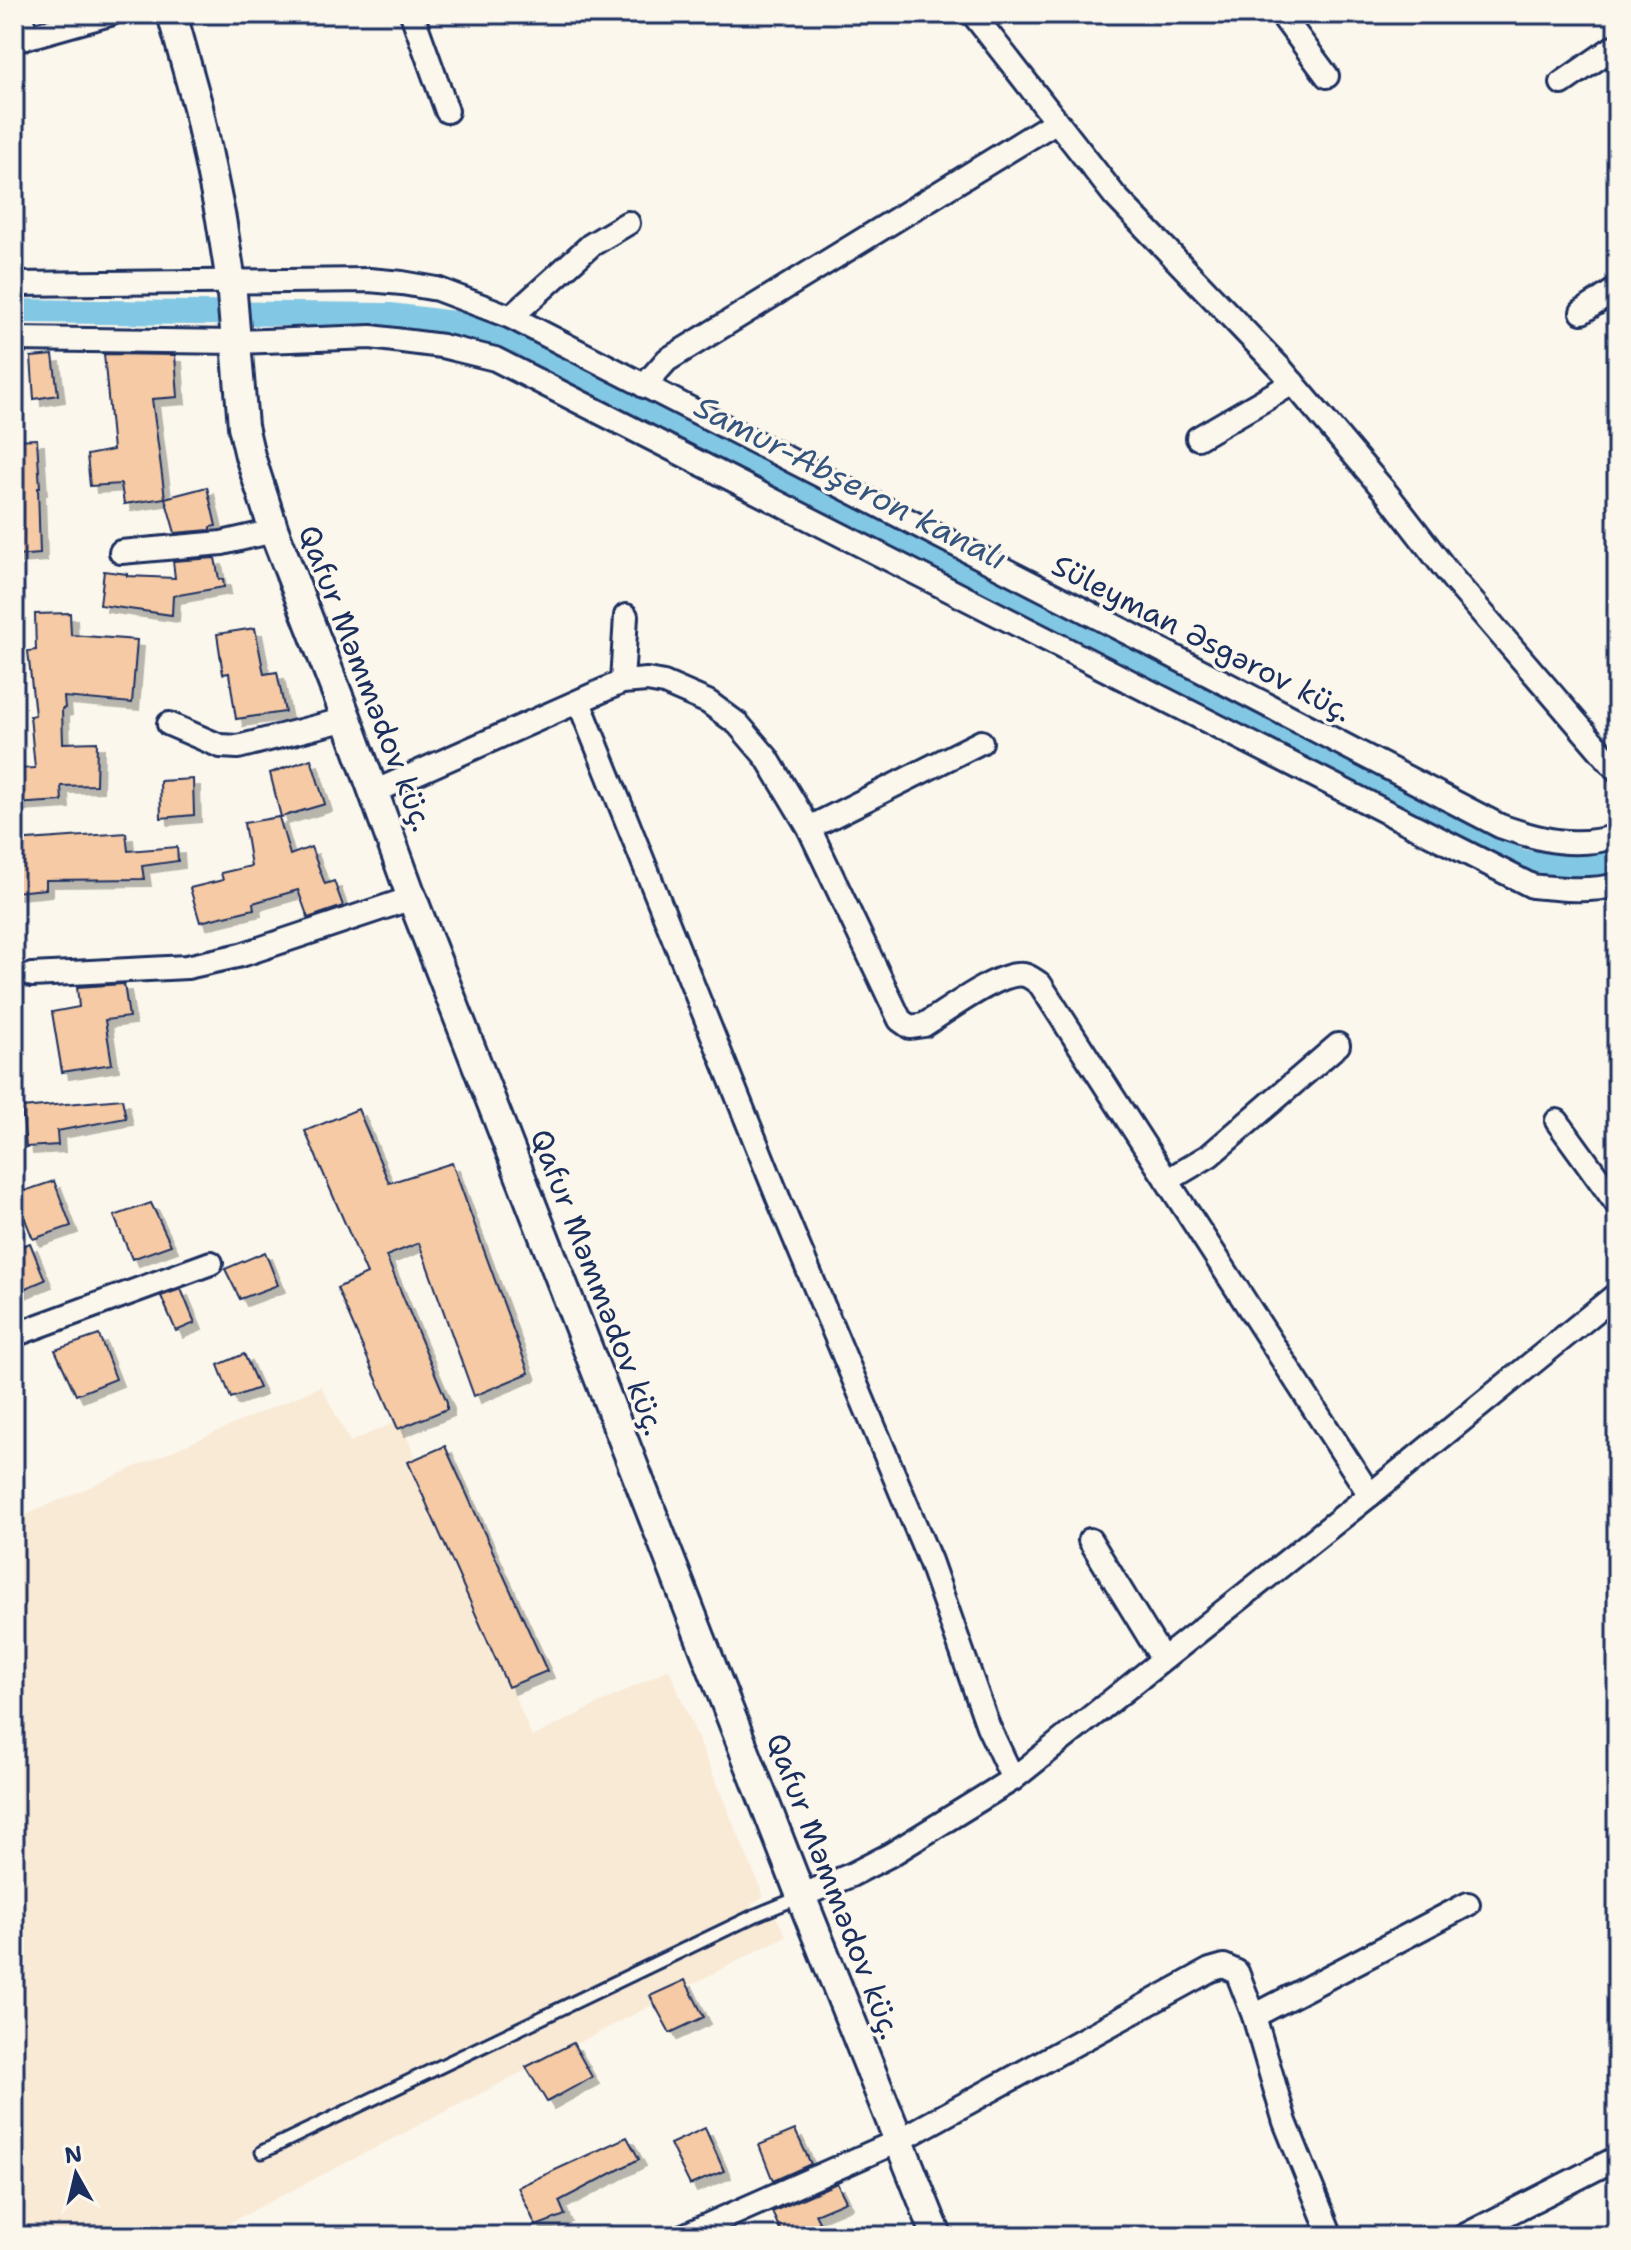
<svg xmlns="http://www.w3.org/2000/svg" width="1631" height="2250" font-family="'Shantell Sans',sans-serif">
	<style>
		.built { fill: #f9ead6 }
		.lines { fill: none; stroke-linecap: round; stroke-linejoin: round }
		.canal { stroke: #82c7e3; stroke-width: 24 }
		.building { fill: #f5caa4; stroke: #1b2f5e; stroke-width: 2; filter: url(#shadow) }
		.service-casing { stroke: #1b2f5e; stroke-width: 17 }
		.minor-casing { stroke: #1b2f5e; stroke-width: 28 }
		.tertiary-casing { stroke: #1b2f5e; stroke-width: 34 }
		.service { stroke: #fbf7ec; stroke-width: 11 }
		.minor { stroke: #fbf7ec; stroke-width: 22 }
		.tertiary { stroke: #fbf7ec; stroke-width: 28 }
		.labels { text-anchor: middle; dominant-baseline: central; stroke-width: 7; stroke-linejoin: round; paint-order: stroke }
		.street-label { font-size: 30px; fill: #1b2f5e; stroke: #fbf7ec }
		.water-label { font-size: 32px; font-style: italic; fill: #35557f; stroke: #fbf7ec }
	</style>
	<defs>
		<filter id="shadow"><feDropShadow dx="7" dy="7" stdDeviation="0" flood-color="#0004"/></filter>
	</defs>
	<rect width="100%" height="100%" fill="#fbf7ec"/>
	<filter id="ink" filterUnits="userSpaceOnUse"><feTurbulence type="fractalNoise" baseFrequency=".0125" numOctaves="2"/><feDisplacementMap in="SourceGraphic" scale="16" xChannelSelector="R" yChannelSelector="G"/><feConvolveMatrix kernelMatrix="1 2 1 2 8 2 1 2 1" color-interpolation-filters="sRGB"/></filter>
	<g filter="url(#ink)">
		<!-- built -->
		<polygon class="built" points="321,1386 350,1442 400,1420 532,1737 669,1669 764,1897 751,1904 759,1922 775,1915 786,1936 204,2236 21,2236 14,2222 14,1520"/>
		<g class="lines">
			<!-- canal -->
			<polyline class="canal" points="14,311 390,315 454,323 490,333 1520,861 1572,868 1617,863"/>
		</g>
		<!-- building -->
		<g class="building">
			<polygon points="104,354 175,355 178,397 152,399 165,498 124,504 121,484 90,486 87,455 113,450"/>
			<polygon points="53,355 58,395 34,399 31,357"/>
			<polygon points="37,439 40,488 38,488 40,554 14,556 14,440"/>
			<polygon points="207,487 216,526 210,527 210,530 175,533 165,498"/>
			<polygon points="215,558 219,579 223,579 224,587 173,596 172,615 100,605 104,571 127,574 127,576 175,578 173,561"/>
			<polygon points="70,613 71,635 137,640 132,703 64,697 65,708 62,709 63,743 97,742 96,785 61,786 62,801 14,804 14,769 35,768 30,716 35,715 28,651 36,650 35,614"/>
			<polygon points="255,628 264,674 277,672 285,712 236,719 229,673 223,674 217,634"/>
			<polygon points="311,759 325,804 281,817 270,773"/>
			<polygon points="193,779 194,815 161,818 160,781"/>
			<polygon points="279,817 290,855 311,847 325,884 334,881 343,906 308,918 298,890 253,903 254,909 200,922 190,888 223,880 221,873 251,866 244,823"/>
			<polygon points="126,833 128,851 177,847 178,861 142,866 144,879 46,880 46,889 14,892 14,841"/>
			<polygon points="124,984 129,1017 105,1020 112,1064 62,1072 52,1012 79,1007 77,987"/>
			<polygon points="122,1099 126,1118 57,1131 58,1145 26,1147 22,1108"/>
			<polygon points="358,1109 389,1183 452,1163 529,1373 474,1396 419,1243 386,1256 447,1402 447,1409 398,1429 337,1288 367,1274 305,1131"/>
			<polygon points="54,1181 71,1226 33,1239 15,1194"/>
			<polygon points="151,1203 171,1245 132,1259 114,1216"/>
			<polygon points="30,1243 45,1280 14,1293 14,1249"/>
			<polygon points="265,1252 278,1285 240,1299 225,1269"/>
			<polygon points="181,1289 195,1323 176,1331 161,1296"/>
			<polygon points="99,1335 116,1379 76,1395 55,1350"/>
			<polygon points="244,1354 259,1388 231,1398 218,1365"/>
			<polygon points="445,1446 547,1671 508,1687 408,1462"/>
			<polygon points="685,1980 704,2017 670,2033 650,1996"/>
			<polygon points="573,2043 592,2077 547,2102 526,2067"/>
			<polygon points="705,2128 724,2171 690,2185 670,2144"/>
			<polygon points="795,2130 811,2164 773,2181 759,2145"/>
			<polygon points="627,2137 639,2159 559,2201 565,2215 536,2226 518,2187"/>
			<polygon points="837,2183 846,2201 815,2214 820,2224 790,2236 783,2236 772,2212"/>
		</g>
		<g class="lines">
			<!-- service casing -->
			<g class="service-casing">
				<polyline id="service" points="262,2152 756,1915 800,1897"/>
			</g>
			<!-- minor casing -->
			<g class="minor-casing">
				<g id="minor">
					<polyline points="20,14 27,37"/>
					<polyline points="412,14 447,111"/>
					<polyline points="973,14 1115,196 1282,370 1388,495 1453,579 1617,770"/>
					<polyline points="1281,14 1327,76"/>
					<polyline points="14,41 110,14"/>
					<polyline points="1562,83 1617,45"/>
					<path d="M 14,284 L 369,280 L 402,283 L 437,289 L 511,317 L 1142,640 L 1500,826 C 1540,840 1575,849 1617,836"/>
					<polyline points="1582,312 1617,289"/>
					<polyline points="511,317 591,245 628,223"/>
					<path d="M 14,339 L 237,342 L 371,337 L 442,346 L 495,359 L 1532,886 C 1561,889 1589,892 1617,885"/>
					<polyline points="644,386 667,360 1055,122"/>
					<polyline points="1198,438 1293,383"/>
					<polyline points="121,552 222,543 274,531"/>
					<polyline points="622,682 626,616"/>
					<polyline points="579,702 781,1205 930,1561 988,1726 1013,1779"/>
					<polyline points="169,724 220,746 238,747 347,719"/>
					<path d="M 374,792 L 622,682 L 647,680 L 664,683 L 708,702 L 738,724 L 767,758 L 809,828 L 900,1020 L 910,1027 L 924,1025 C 946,1012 1000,970 1024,975 C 1030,976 1035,981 1040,984 L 1370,1495"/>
					<polyline points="809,828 981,742"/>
					<polyline points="32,975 187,967 241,955 412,898"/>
					<polyline points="1557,1121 1617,1204"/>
					<polyline points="1168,1180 1210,1155 1338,1045"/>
					<polyline points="14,1335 211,1263"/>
					<polyline points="1090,1540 1162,1658"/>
					<polyline points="801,1896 851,1875 890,1855 1013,1779 1370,1495 1617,1294"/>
					<polyline points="1254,2016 1468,1904"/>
					<polyline points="683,2236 898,2141 1210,1970 1224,1966 1237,1972 1254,2016 1285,2122 1331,2236"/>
					<polyline points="1464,2236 1617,2158"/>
				</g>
			</g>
			<!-- tertiary casing -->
			<g class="tertiary-casing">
				<polyline id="tertiary" points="172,14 198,107 221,219 231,282 243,426 250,456 274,531 347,719 412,898 801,1896 937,2236"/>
			</g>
			<!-- service -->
			<use href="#service" class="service"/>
			<!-- minor -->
			<use href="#minor" class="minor"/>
			<!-- tertiary -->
			<use href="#tertiary" class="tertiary"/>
		</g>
	</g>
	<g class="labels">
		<!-- street labels -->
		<g class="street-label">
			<text transform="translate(1202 638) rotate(27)">Süleyman Əsgərov küç.</text>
			<text transform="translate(366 678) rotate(69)">Qafur Məmmədov küç.</text>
			<text transform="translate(598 1282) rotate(69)">Qafur Məmmədov küç.</text>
			<text transform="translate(834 1886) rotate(69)">Qafur Məmmədov küç.</text>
		</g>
		<!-- water labels -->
		<g class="water-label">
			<text transform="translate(851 482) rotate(27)">Samur-Abşeron kanalı</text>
		</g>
	</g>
	<!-- margin -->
	<rect width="1631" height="2250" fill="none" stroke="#fbf7ec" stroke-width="48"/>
	<rect x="24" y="24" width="1583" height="2202" fill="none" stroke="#1b2f5e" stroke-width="3" filter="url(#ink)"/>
	<!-- north arrow -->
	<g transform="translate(76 2174) rotate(352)" stroke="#fbf7ec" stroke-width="6" paint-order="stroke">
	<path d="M0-6L14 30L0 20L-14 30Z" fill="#1b2f5e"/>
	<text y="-12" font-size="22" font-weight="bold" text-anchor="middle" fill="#1b2f5e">N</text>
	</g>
</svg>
